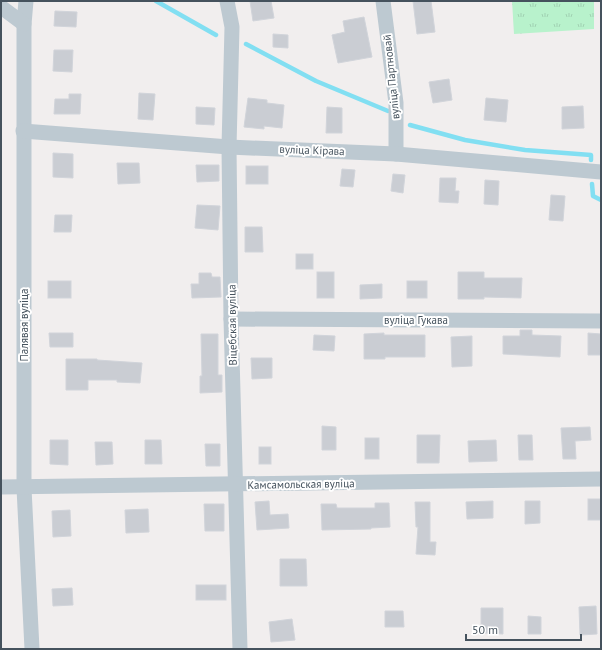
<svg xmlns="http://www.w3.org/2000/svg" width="602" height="650" font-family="'PT Sans',sans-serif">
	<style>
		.grass { fill: url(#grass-tufts) }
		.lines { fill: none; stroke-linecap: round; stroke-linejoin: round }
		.stream { stroke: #82dff2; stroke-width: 4.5 }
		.building { fill: #cacdd3; stroke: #d1d4da }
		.street { stroke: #bdc9d1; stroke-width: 15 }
		.labels { text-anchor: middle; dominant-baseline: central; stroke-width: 4; stroke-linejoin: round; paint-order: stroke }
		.street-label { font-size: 11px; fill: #45525d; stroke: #fff }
	</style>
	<defs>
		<pattern id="grass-tufts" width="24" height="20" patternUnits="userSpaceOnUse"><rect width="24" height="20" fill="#b8f2cc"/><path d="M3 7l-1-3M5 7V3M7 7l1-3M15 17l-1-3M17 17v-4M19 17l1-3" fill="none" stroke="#a0d1b2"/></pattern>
	</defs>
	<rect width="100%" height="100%" fill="#f1eeee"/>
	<!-- grass -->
	<polygon class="grass" points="512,1 594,1 594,29 514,34"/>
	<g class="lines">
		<!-- stream -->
		<g class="stream">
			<polyline points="156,1 216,35"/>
			<polyline points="246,44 316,81 388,111"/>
			<polyline points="410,125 465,140 525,150 591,155 591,160"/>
			<polyline points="592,184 593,196 601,200"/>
		</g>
	</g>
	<!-- building -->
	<g class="building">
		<polygon points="250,1 271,1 274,18 253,21"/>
		<polygon points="413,1 431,1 435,32 417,34"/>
		<polygon points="55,11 77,12 76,27 54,26"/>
		<polygon points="364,17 372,57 338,63 332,35 345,32 343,21"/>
		<polygon points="273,34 288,35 288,48 273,47"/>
		<polygon points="54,50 73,50 72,72 53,71"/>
		<polygon points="449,79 452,100 433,103 429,82"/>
		<polygon points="139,93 155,94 153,120 138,119"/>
		<polygon points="69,94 81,94 80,114 54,114 55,99 69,99"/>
		<polygon points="248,98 267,100 267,103 284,105 282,128 264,126 264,129 244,127"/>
		<polygon points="486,98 508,100 506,122 484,120"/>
		<polygon points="583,106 584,128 562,129 562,107"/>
		<polygon points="196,107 215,108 214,125 196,124"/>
		<polygon points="327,107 342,108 342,133 326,133"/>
		<polygon points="53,153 73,154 73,178 53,177"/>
		<polygon points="117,163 139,163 140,183 118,184"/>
		<polygon points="196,165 219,165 219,181 197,182"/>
		<rect x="246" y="166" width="22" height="18"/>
		<polygon points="342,169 355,170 353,187 340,186"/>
		<polygon points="393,174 405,175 403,193 391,191"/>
		<polygon points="440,178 456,178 455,191 459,191 458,203 439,202"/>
		<polygon points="485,180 499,181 498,205 484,204"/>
		<polygon points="551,195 565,196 563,221 549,220"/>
		<polygon points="197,205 220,206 218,230 195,228"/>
		<polygon points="55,215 72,215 71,232 54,232"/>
		<polygon points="245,227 262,227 263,252 245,252"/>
		<rect x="296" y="254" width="17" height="15"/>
		<rect x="317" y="272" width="17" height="26"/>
		<polygon points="458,272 484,272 484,278 522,278 521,298 484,297 484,299 458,299"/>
		<polygon points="199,273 211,273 212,277 220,277 221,297 192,298 191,284 199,284"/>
		<rect x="48" y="281" width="23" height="17"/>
		<rect x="407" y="281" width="20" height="17"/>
		<polygon points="382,284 382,298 360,299 360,285"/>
		<polygon points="520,330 532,330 532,335 561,336 560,357 503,354 503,336 520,336"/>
		<polygon points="49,333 73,333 73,347 50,347"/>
		<polygon points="384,333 384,335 425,335 425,357 385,357 385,359 364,359 364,334"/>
		<polygon points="588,333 601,334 601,355 588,355"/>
		<polygon points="201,334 218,334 218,375 222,375 222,392 200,393 200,376 202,376"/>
		<polygon points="314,335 335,336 334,351 313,350"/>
		<polygon points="472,336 472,366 452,367 451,337"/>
		<polygon points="251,358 272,358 272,378 252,379"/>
		<polygon points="66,359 97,359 97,360 142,363 140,383 117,382 117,380 88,380 88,390 66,390"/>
		<polygon points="322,426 336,427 336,450 322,450"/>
		<polygon points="590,427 591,440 575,441 576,459 563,459 561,428"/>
		<polygon points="417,435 440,435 439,463 417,463"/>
		<polygon points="518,435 532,435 533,460 519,460"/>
		<rect x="365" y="438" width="14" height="21"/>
		<polygon points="50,440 68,440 68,465 50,464"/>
		<polygon points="145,440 161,440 162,464 145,464"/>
		<polygon points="496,440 497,461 469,462 468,441"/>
		<polygon points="95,442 112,442 113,464 96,465"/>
		<polygon points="205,444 220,444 220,466 206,466"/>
		<rect x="259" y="447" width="12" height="17"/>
		<rect x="588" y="499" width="13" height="21"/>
		<polygon points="269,501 270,515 288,514 289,528 257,530 255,502"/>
		<polygon points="493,501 493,518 467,519 466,502"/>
		<polygon points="525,501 540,501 540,523 525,524"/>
		<polygon points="415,502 430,502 430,542 436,542 435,555 416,554 418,527 416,527"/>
		<polygon points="375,503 389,503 390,527 371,528 371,529 322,530 321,504 336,504 337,508 375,508"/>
		<polygon points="204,504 224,504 224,531 205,531"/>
		<polygon points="148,509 149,532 126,533 125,510"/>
		<polygon points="70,510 71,536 53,537 52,511"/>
		<polygon points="280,559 306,559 307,586 280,586"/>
		<rect x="196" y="585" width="30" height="15"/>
		<polygon points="72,588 73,605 53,606 52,589"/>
		<polygon points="596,606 597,634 580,635 579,607"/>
		<polygon points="481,608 503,608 503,634 481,633"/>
		<polygon points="385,611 403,611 404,627 385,627"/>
		<polygon points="528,616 541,617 541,634 528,634"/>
		<polygon points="292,619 295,640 271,642 269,622"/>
	</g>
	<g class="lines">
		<!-- street -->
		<g class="street">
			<polyline points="26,1 24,24 24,488 32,649"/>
			<polyline points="227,1 232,27 229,147 231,319 240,649"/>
			<polyline points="383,1 396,103 396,154"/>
			<polyline points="1,7 24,24"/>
			<polyline points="23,131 229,147 396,154 601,172"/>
			<polyline points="231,319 601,321"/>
			<polyline points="1,487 601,479"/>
		</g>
	</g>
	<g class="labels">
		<!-- street labels -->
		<g class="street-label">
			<text transform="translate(391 77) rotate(-96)">вуліца Партновай</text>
			<text transform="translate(312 150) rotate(2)">вуліца Кірава</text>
			<text x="416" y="320">вуліца Гукава</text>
			<text transform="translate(24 325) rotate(-90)">Палявая вуліца</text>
			<text transform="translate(232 325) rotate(-91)">Віцебская вуліца</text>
			<text transform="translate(301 484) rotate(-1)">Камсамольская вуліца</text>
		</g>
	</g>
	<!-- border -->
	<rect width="602" height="650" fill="none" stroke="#45525d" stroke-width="4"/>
	<!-- scale -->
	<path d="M466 634v6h115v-6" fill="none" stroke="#45525d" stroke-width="2"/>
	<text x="472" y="634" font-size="12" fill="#45525d" stroke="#ffffff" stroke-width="3" paint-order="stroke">50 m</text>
</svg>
